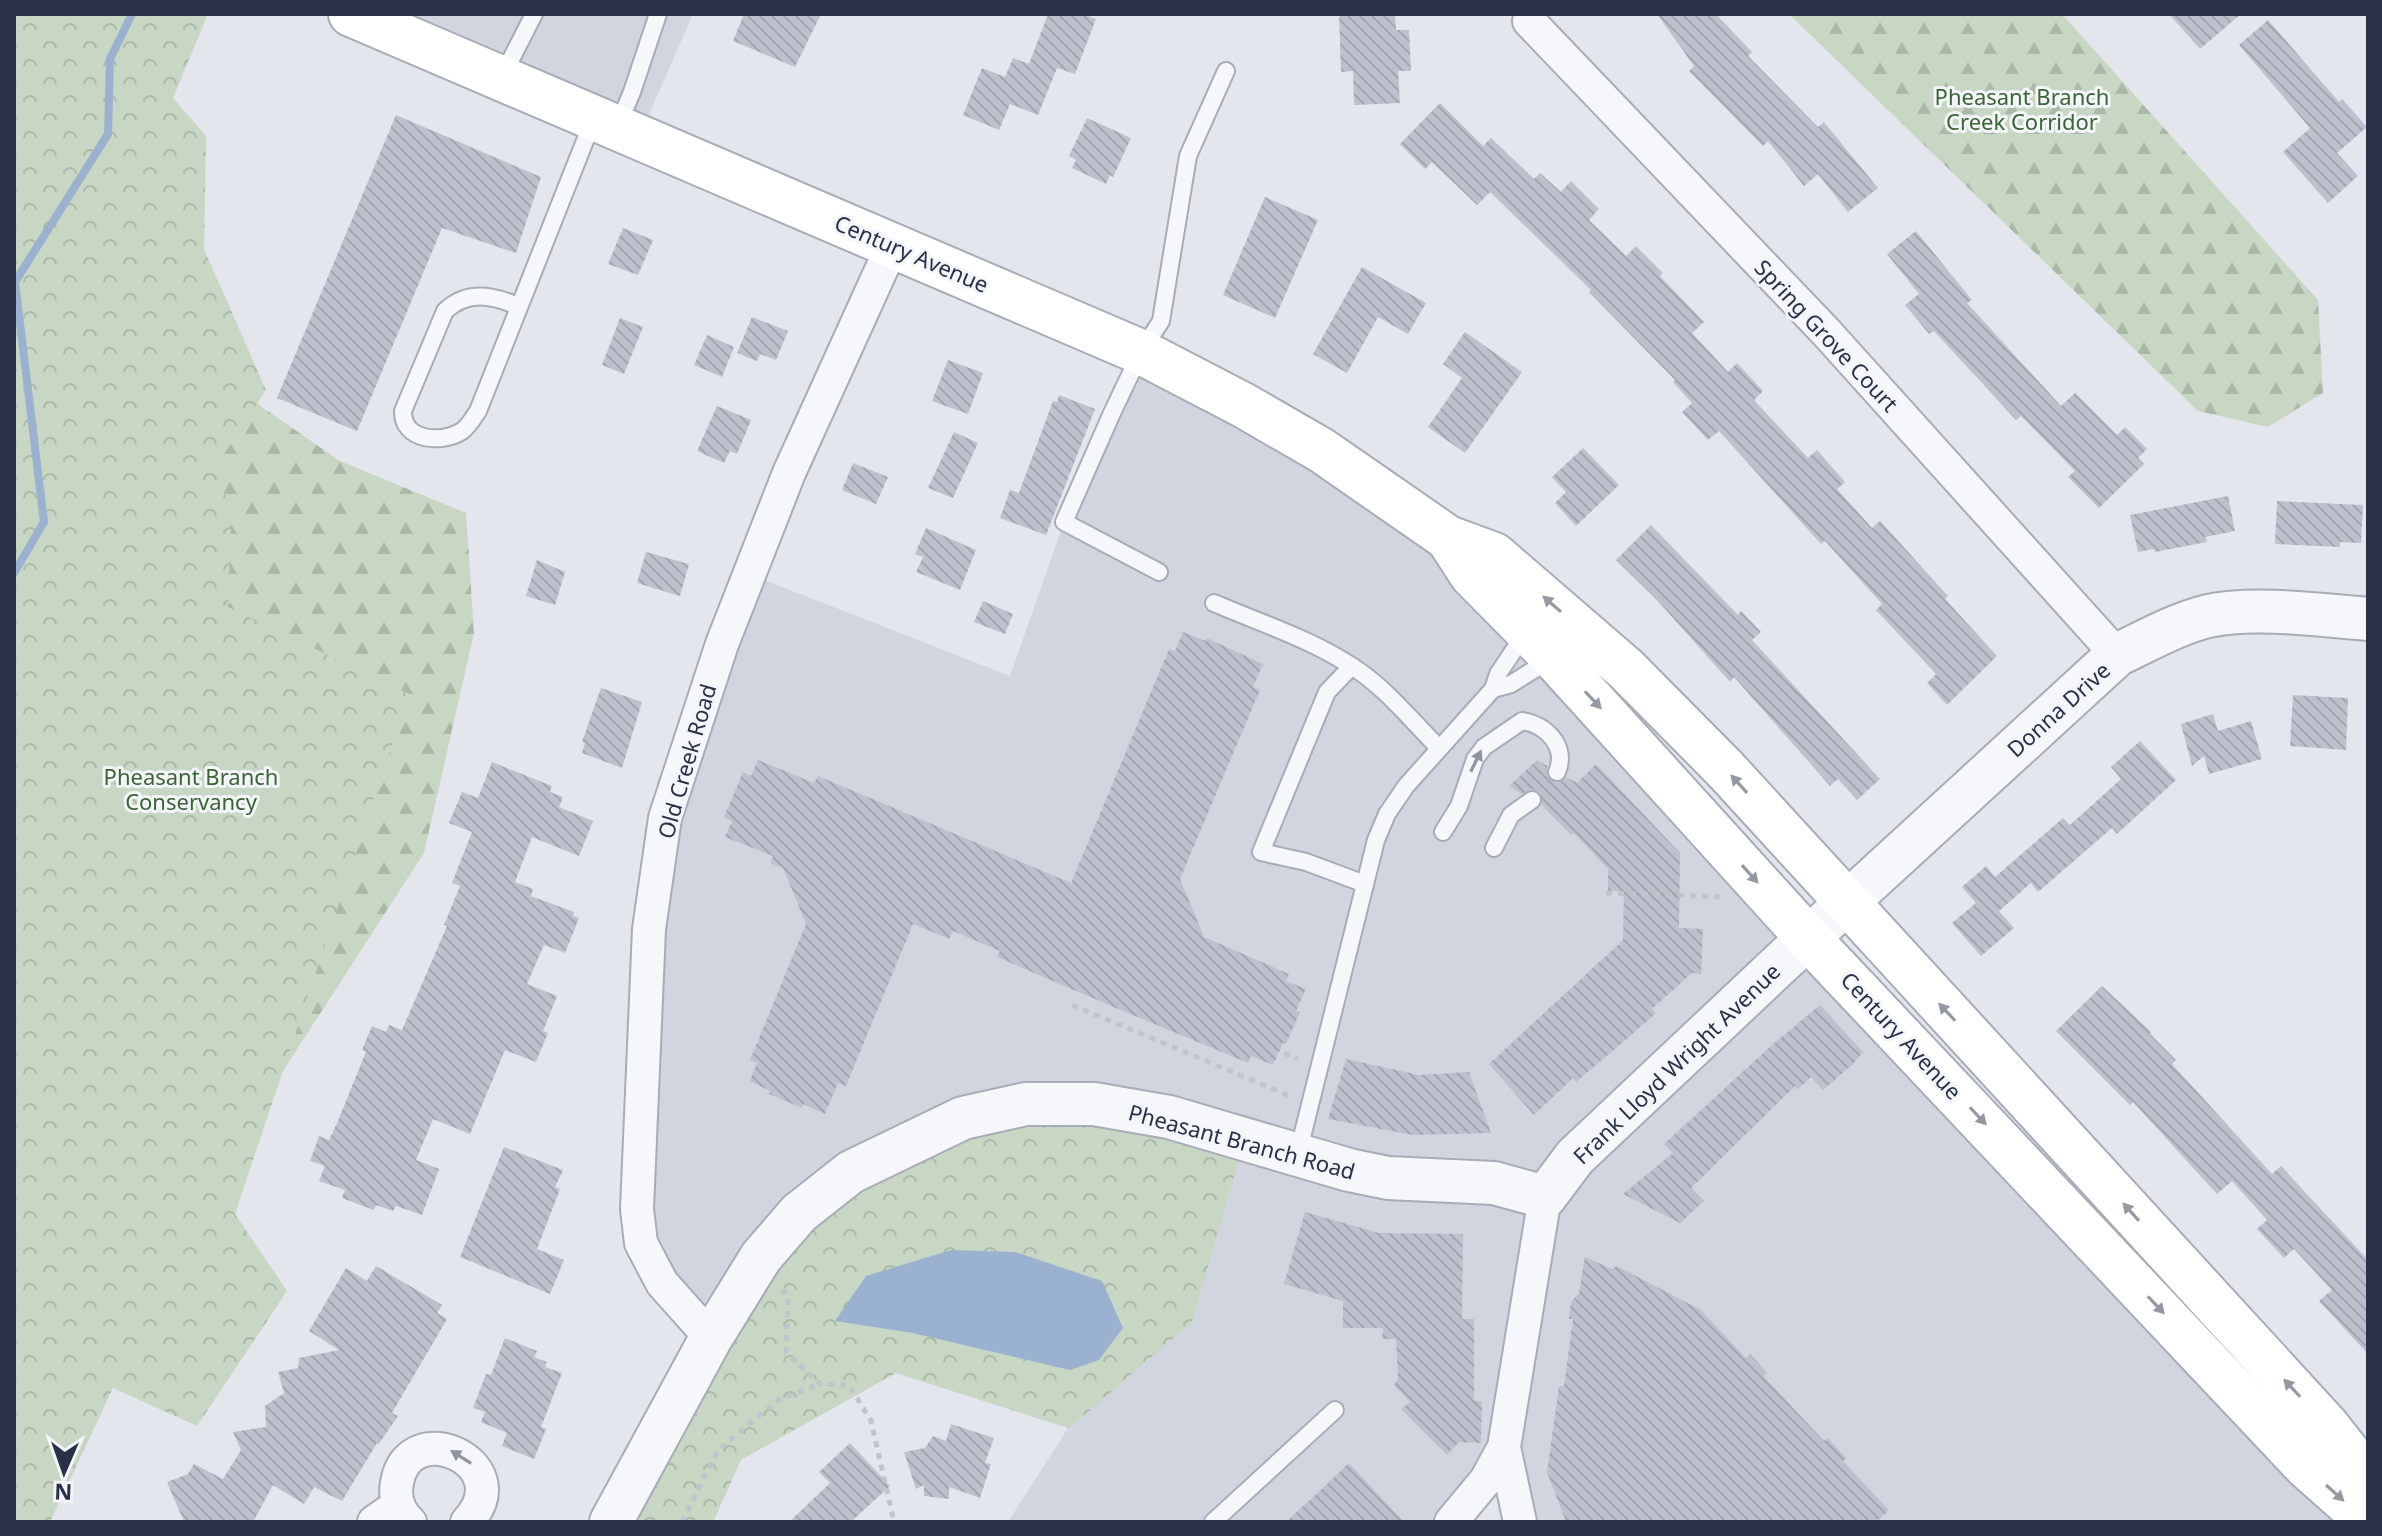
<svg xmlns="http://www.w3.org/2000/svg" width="2382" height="1536" font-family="'Noto Sans',sans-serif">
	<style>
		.built { fill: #d0d5df }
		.forest { fill: url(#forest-firs) }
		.park { fill: url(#park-crowns) }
		.water { fill: #9ab1cf }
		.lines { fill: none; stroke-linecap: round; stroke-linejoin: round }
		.stream { stroke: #9ab1cf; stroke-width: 8 }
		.building { fill: url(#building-back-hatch) }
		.service-casing { stroke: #a7acb7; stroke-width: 20 }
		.minor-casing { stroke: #a7acb7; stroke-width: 36 }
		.tertiary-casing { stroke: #a7acb7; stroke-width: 46 }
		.secondary-casing { stroke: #a7acb7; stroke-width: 48 }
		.path { stroke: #c0c4cb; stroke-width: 5; stroke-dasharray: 6 6; stroke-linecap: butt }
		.service { stroke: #f6f7fa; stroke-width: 16 }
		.minor { stroke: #f6f7fa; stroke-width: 32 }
		.tertiary { stroke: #f6f7fa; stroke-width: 42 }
		.secondary { stroke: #fff; stroke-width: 44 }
		.oneway { fill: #9498a3 }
		.oneway2 { fill: #8f94a0 }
		.labels { text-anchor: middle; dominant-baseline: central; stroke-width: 6; stroke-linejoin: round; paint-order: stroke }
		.park-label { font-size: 22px; fill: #3a6434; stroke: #f3f5f9 }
		.street-label { font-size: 22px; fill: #283147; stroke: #f3f5f9 }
	</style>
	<defs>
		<pattern id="forest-firs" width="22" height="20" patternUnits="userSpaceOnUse" patternTransform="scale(2)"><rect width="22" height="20" fill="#c7d7c3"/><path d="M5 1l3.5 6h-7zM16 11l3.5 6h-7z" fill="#abb9a9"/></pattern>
		<pattern id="park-crowns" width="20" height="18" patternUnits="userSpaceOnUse" patternTransform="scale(2)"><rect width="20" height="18" fill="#c7d7c3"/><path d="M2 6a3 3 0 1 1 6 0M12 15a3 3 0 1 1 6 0" fill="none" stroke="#abb9a9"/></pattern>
		<pattern id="building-back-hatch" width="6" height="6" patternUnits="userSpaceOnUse" patternTransform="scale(2)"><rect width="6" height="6" fill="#bcc1cd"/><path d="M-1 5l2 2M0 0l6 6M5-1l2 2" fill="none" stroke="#a2a6b1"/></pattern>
	</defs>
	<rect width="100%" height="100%" fill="#e3e6ec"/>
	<!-- built -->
	<g class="built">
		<polygon points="416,14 693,14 639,137 406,37"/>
		<polygon points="1141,352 1371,482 2355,1522 1520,1522 1505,1448 1451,1522 1008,1522 1068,1428 896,1373 711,1338 637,1209 649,929 749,574 1010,676 1064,522"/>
	</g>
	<!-- forest -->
	<g class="forest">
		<polygon points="14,14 158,100 190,249 243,394 340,461 466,513 474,633 424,853 202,1196"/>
		<polygon points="1789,14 2062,14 2318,300 2323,393 2268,427 2198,411"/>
	</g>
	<!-- park -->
	<g class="park">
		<polygon points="14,14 208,14 173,98 206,136 204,249 266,390 218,463 231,522 228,607 409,694 235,1214 287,1291 197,1426 113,1388 50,1522 14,1522"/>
		<polygon points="1026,1104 1245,1139 1192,1322 1069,1428 896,1373 741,1460 713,1522 611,1522 799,1213"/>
	</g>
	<!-- water -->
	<polygon class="water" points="951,1250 1015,1252 1102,1281 1123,1328 1099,1360 1070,1370 913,1333 835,1321 866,1276"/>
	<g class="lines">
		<!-- stream -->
		<polyline class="stream" points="14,573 44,522 15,282 108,134 110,59 132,14"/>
	</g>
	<!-- building -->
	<g class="building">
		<polygon points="744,14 821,14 795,67 733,41"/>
		<polygon points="1048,14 1083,14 1096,19 1075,74 1057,68 1038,115 1010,104 999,130 963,115 982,68 1005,77 1013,58 1029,64"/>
		<polygon points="1339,14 1395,14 1396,30 1409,30 1411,71 1398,71 1400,103 1354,105 1353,71 1341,72"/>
		<polygon points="1657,14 1716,14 1752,52 1748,56 1818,127 1824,122 1878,188 1848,212 1818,174 1804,186 1768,141 1763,146 1689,71 1694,66"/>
		<polygon points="2169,14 2241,14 2200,49"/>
		<polygon points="2268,20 2339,102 2342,99 2367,127 2337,153 2358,176 2328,203 2283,152 2310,128 2239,45"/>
		<polygon points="1440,103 1483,146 1491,138 1534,179 1540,173 1561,192 1571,181 1599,209 1589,220 1626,256 1636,246 1663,273 1660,276 1704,322 1692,333 1728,372 1737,363 1763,391 1754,400 1808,458 1817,450 1845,482 1837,489 1872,528 1880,521 1948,596 1945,599 1997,656 1947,705 1927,683 1936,674 1876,610 1882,604 1825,541 1821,544 1719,431 1708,440 1682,412 1692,403 1673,382 1675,380 1589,292 1591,290 1490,192 1477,205 1432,162 1425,169 1400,144"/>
		<polygon points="396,115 541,177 516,253 442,228 357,431 277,398"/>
		<polygon points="1087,118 1131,138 1113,177 1110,175 1106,184 1072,168 1076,160 1069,156"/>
		<polygon points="1265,197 1318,220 1275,318 1223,295"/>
		<polygon points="623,228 653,240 638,275 608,264"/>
		<polygon points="1916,231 1972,300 1967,303 2061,406 2075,393 2117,435 2125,427 2147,449 2138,458 2144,464 2099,508 2068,477 2075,471 2021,416 2016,420 1934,331 1929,334 1905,305 1919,294 1887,254"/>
		<polygon points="1362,267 1426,303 1408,334 1378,317 1347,373 1313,354"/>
		<polygon points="752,317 788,331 776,360 760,354 757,361 737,353"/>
		<polygon points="620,318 643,327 624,374 602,365"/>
		<polygon points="1465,332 1522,372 1465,453 1428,427 1462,378 1443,364"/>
		<polygon points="707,335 734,347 722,377 694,365"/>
		<polygon points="948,360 983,373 968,414 932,401"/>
		<polygon points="1059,395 1095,409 1046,535 1000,518 1010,490 1019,493 1053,401 1057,402"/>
		<polygon points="717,406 751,420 737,454 730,451 724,463 697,451"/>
		<polygon points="954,432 978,443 953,498 928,488"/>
		<polygon points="1583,448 1619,485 1576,526 1555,503 1566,492 1552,477"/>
		<polygon points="853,463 888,477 876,504 842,490"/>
		<polygon points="2228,496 2235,531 2205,537 2207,542 2155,552 2154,549 2138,552 2130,515"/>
		<polygon points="2277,501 2363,505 2361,543 2340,542 2340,547 2275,544"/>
		<polygon points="1651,525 1738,615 1741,611 1761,632 1752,640 1880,779 1857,800 1838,779 1830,786 1734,677 1730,682 1657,600 1616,560"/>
		<polygon points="926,528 976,550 960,590 916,572 923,557 915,554"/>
		<polygon points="646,552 689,564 680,596 637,583"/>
		<polygon points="537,560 565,572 555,605 526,596"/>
		<polygon points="983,601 1013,614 1005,634 974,622"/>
		<polygon points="1183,632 1206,641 1207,638 1263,664 1253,687 1260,690 1180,879 1204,937 1289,974 1286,981 1306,989 1296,1011 1300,1012 1286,1044 1283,1043 1273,1065 1251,1056 1248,1063 1116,1008 997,957 1000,951 953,931 949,939 913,924 846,1086 838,1083 825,1114 803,1104 802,1108 769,1094 770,1091 750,1081 757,1063 750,1060 806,924 783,868 770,863 773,856 725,837 732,821 724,817 743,772 751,776 758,760 814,783 818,776 1071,883 1169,649 1175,651"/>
		<polygon points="601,688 642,702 622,768 582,753 585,743 582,742"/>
		<polygon points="2293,695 2348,698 2346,750 2290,746"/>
		<polygon points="2213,714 2218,731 2251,721 2262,759 2209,774 2204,756 2192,766 2181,724"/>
		<polygon points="2140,741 2176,780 2117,834 2112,828 2038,892 2031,883 1999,911 2014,928 1981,956 1952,923 1976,903 1962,887 1986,866 1995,877 2063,818 2070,825 2121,779 2111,767"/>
		<polygon points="1537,760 1547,766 1547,775 1555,783 1560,782 1566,777 1577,783 1596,764 1680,853 1679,928 1703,929 1701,974 1692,973 1652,1009 1656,1013 1629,1037 1576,1082 1573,1078 1534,1115 1489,1064 1623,940 1624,891 1608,891 1608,869 1574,833 1571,835 1542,805 1540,793 1532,789 1522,794 1509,786"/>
		<polygon points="492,762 552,786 550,792 563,797 559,807 593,821 579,856 532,837 515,882 533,889 531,896 574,912 573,916 579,918 565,953 544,945 527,984 557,996 543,1031 548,1033 536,1062 505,1050 470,1134 433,1119 416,1160 439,1169 422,1215 396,1206 393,1211 376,1205 374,1210 342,1198 345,1190 319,1181 325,1166 310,1161 319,1136 329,1140 337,1123 366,1052 362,1050 372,1026 386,1032 389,1025 402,1030 447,926 444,925 460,886 452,883 472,832 449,823 462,792 478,798"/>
		<polygon points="2102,986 2151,1032 2150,1034 2176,1060 2172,1064 2272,1174 2281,1166 2368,1260 2368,1354 2319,1301 2332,1290 2294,1249 2284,1258 2257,1229 2267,1220 2232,1181 2217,1194 2133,1102 2130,1105 2056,1031"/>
		<polygon points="1820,1005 1863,1052 1853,1064 1823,1090 1811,1077 1798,1089 1795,1086 1691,1188 1704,1201 1680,1223 1623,1194 1673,1153 1664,1144 1772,1045"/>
		<polygon points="1346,1059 1419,1075 1469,1072 1491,1133 1413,1135 1328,1119"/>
		<polygon points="504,1147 563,1170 555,1187 560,1189 537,1249 564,1260 550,1294 460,1257"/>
		<polygon points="1305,1212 1379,1233 1463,1234 1462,1319 1474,1319 1474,1400 1482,1402 1481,1443 1459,1442 1447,1455 1401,1409 1410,1402 1394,1385 1398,1379 1396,1339 1382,1339 1383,1328 1343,1328 1343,1301 1284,1284"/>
		<polygon points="1585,1257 1612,1269 1617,1266 1701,1310 1746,1358 1750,1354 1759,1364 1767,1373 1763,1376 1824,1441 1828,1438 1846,1458 1843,1461 1889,1510 1876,1522 1566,1522 1547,1472 1559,1386 1564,1386 1573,1319 1569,1319 1571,1302 1579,1293"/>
		<polygon points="376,1266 442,1305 437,1313 447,1319 392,1413 398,1416 378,1445 377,1443 342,1501 314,1487 304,1504 273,1485 253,1522 184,1522 167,1482 188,1474 194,1464 223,1479 241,1450 233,1432 266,1427 265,1406 284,1393 278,1372 298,1368 299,1358 339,1350 309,1331 346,1268 367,1281"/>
		<polygon points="505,1338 537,1351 534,1357 547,1362 545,1367 562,1373 541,1427 546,1429 534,1459 502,1446 507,1433 481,1422 485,1412 473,1408 486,1374 491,1375"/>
		<polygon points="951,1424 994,1438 985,1463 991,1464 980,1498 949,1487 949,1499 924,1496 924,1485 916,1489 904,1452 925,1448 933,1436 946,1441"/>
		<polygon points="850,1443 890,1486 851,1522 789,1522 830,1483 819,1472"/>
		<polygon points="1349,1463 1404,1522 1286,1522 1328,1483"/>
	</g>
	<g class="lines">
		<!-- service casing -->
		<g class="service-casing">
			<g id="service">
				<polyline points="502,77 534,14"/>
				<polyline points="618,125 632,92 658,14"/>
				<path d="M 518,306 C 492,295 467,290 445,311 L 403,411 C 402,441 442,444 462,431 C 469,426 473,418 478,411 L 594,118"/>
				<polyline points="1159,572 1064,522 1112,413 1141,352 1161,321 1188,156 1226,71"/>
				<path d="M 1214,603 C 1260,623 1311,639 1353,667 C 1386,688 1411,720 1438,747"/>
				<polyline points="1352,666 1327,692 1261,852 1306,862 1365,884"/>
				<polyline points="1493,689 1511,684 1551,659"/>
				<path d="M 1443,832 L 1459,806 L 1475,759 L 1484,747 L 1522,721 C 1546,724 1568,747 1557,772"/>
				<polyline points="1494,848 1511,815 1532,800"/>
				<polyline points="1298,1153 1376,840 1387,814 1406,786 1493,689 1498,674 1514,650 1528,635"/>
				<polyline points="1213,1522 1335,1410"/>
			</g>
		</g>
		<!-- minor casing -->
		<g class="minor-casing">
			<g id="minor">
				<polyline points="1529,21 1826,332 2117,655"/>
				<polyline points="711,1338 662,1283 641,1243 637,1209 649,929 665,818 722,644 789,473 893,244"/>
				<polyline points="374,1522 398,1505"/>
				<path d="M 410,1522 C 399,1512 394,1498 397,1483 C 408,1413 522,1463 467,1522"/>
				<polyline points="1451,1522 1486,1480 1504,1447"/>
				<polyline points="1520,1522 1504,1447 1545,1197"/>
			</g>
		</g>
		<!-- tertiary casing -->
		<g class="tertiary-casing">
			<path id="tertiary" d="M 611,1522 L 711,1338 L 761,1257 L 799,1213 L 851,1172 L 963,1118 L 1026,1104 L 1094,1104 L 1169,1117 L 1349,1170 L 1388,1178 L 1494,1183 L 1545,1197 L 1575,1157 L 1782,962 L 2117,655 C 2146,641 2176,624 2208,616 C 2254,606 2320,615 2368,619"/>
		</g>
		<!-- secondary casing -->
		<g class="secondary-casing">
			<g id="secondary">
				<polyline points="351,14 1141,352 1243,405 1321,450 1448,538 1494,555 1626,669 1726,770 2327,1426 2368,1478"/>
				<polyline points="1448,538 1472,575 1554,658 1808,938 2306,1466 2368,1521"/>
			</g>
		</g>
		<!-- path -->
		<g class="path">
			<polyline points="1606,893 1725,897"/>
			<polyline points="1072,1005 1290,1096"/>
			<polyline points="1284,1053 1298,1059"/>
			<polyline points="782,1289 788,1298 786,1353 820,1384 849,1385 871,1421 894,1522"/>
			<polyline points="682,1522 718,1450 778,1400 820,1384"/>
		</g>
		<!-- service -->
		<use href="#service" class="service"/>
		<!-- minor -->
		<use href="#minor" class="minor"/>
		<!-- tertiary -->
		<use href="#tertiary" class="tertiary"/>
		<!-- secondary -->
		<use href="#secondary" class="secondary"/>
	</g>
	<!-- one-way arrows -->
	<defs><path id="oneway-solid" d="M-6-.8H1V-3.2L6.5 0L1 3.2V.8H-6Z" transform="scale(2)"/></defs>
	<g class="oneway">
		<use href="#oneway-solid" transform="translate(1552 604) rotate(-139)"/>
		<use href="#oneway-solid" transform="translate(1593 700) rotate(47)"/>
		<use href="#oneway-solid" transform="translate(1739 784) rotate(-132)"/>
		<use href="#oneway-solid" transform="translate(1750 874) rotate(48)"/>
		<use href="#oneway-solid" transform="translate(1947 1012) rotate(-133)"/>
		<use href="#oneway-solid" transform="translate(1978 1116) rotate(47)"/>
		<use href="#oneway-solid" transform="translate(2131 1212) rotate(-132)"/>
		<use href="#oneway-solid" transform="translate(2156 1305) rotate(47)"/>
		<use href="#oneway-solid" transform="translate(2292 1388) rotate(-133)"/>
		<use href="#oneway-solid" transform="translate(2335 1493) rotate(42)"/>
	</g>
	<g class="oneway2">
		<use href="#oneway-solid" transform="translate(1476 761) rotate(-64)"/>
		<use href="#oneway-solid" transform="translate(461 1457) rotate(-148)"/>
	</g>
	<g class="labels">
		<!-- park labels -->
		<g class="park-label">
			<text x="2022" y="96">Pheasant Branch<tspan x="2022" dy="25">Creek Corridor</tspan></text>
			<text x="191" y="776">Pheasant Branch<tspan x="191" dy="25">Conservancy</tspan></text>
		</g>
		<!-- street labels -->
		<g class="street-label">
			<text transform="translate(912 253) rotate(23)">Century Avenue</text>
			<text transform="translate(1827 335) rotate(47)">Spring Grove Court</text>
			<text transform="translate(2058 709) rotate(-42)">Donna Drive</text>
			<text transform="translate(686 761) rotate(-74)">Old Creek Road</text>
			<text transform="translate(1902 1035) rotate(47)">Century Avenue</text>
			<text transform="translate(1676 1063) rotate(-44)">Frank Lloyd Wright Avenue</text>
			<text transform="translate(1242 1141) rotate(15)">Pheasant Branch Road</text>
		</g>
	</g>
	<!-- border -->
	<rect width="2382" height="1536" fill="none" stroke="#283147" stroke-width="32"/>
	<!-- north arrow -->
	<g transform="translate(64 1472) rotate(182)" stroke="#f3f5f9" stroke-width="6" paint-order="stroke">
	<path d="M0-6L14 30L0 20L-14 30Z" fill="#283147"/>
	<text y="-12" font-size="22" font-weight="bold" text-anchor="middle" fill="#283147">N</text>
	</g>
</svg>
